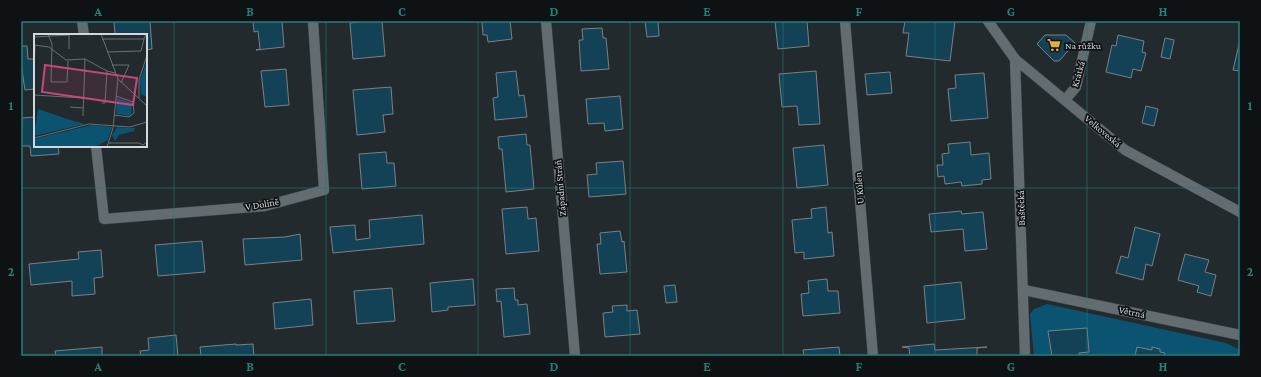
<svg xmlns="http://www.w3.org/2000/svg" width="1261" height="377" font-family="'Crimson Pro',serif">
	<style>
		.green { fill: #0a5472 }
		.building { fill: #134156; stroke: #788186 }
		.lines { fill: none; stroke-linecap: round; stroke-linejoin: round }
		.minor-casing { stroke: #404649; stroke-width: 11 }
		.tertiary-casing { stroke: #404649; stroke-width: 11 }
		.minor { stroke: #636c71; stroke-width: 10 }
		.tertiary { stroke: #636c71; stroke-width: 10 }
		.grid { fill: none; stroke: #238079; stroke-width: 1; stroke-opacity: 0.55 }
		.labels { text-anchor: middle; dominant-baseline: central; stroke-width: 3.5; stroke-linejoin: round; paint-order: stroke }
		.poi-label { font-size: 10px; fill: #d3d8da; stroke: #0f1214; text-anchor: start }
		.street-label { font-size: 10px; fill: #d3d8da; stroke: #0f1214 }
		.inset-road { fill: none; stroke: #697073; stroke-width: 1 }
		.view { fill: #c6487b; fill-opacity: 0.15; stroke: #c6487b; stroke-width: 2 }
		.inset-edge { fill: none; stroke: #d3d8da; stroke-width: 2 }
		.neatline { fill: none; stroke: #238079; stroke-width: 1.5 }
		.grid-label { font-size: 13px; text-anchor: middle; font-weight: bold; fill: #238079 }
	</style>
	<rect width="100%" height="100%" fill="#232a2e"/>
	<!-- green -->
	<polygon class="green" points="1047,304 1226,343 1240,350 1240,356 1034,356 1030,314 1034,309"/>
	<!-- building -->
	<g class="building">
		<polygon points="114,21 150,21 152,49 146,50 146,35 115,35"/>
		<polygon points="253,21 282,21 284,47 256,50 260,49 258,31 254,32"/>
		<polygon points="359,21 382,21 385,56 353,59 350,23 359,22"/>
		<polygon points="486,21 510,21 512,39 488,42 487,35 483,35 482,22"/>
		<polygon points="645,21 658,21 659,36 647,37"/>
		<polygon points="775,21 807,21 809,46 778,49"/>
		<polygon points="905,21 955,21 950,61 906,56 909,33 903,33"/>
		<polygon points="602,28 603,38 606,38 609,69 581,71 579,40 583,40 582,29"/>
		<polygon points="1045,35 1066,35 1075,43 1059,61 1054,61 1037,44"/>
		<polygon points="1118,35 1144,41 1142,52 1146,53 1141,71 1133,69 1131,78 1106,72 1112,45 1116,46"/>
		<polygon points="1165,38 1174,40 1170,59 1161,57"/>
		<polygon points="1240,40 1240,71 1233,70"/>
		<polygon points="21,46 27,46 28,59 35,59 35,89 25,90 21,64"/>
		<polygon points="286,69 289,105 265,107 261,71"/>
		<polygon points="516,71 519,96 524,95 527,117 495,120 493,98 498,97 496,73"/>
		<polygon points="816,71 820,124 799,125 797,106 782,107 779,74"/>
		<polygon points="890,72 892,93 867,95 865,74"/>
		<polygon points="984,73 988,118 951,121 948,89 956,88 955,75"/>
		<polygon points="391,87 393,114 383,115 385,132 357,135 353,90"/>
		<polygon points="620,96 623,129 605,131 604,123 588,124 586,99"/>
		<polygon points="1146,106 1158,109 1154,126 1142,123"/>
		<polygon points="35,117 35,146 58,146 59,154 31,156 30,146 21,146 22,118"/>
		<polygon points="526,134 527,145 530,145 534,189 506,192 502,149 499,149 498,137"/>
		<polygon points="970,142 971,155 989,153 991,179 982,180 982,184 962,186 961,182 945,184 944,176 938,177 937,165 943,165 942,154 949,153 948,144"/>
		<polygon points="824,145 828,185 797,188 793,148"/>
		<polygon points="386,152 387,163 394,163 396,186 362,189 359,154"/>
		<polygon points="623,161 626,194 589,197 587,175 597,174 596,163"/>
		<polygon points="527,207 528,219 536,218 539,251 506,254 502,209"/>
		<polygon points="826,207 828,233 832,232 834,256 804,259 804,252 795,253 792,220 812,218 811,209"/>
		<polygon points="961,211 962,214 983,212 987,249 965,251 963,229 931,232 929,214"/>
		<polygon points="422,215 424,244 333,253 330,227 355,225 356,240 370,238 369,220"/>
		<polygon points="1135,227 1160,234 1152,266 1146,264 1143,280 1116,273 1121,256 1128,258"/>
		<polygon points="620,231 622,242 624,241 627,272 600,274 597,244 601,244 600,233"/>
		<polygon points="300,234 302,260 245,265 243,239 285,237"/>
		<polygon points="202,241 205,272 158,276 155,245"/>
		<polygon points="101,250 103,277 94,278 95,294 72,296 72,281 31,285 29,264 79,259 78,252"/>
		<polygon points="1185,254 1209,260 1205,272 1216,275 1211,296 1197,292 1199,286 1178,280"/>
		<polygon points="473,279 475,305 448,307 448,310 432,312 430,283"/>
		<polygon points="827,279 828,291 838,291 840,313 803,316 801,294 809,293 808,281"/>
		<polygon points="961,282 965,319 927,323 924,286"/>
		<polygon points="675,285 677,302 666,303 664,286"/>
		<polygon points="392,288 395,321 357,324 354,291"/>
		<polygon points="514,288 515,300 518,300 518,305 527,304 530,334 504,337 501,301 497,302 496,289"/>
		<polygon points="311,299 313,325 275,329 273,303"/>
		<polygon points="627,305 627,311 637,310 640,334 605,337 603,313 613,312 612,306"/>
		<polygon points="1087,328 1089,352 1079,353 1080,356 1052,356 1048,331"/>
		<polygon points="176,335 178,356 141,356 140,351 149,350 148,338"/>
		<polygon points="236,344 236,345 253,344 254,356 201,356 200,347"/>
		<polygon points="934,344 935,350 987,347 977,348 977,356 910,356 909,348 902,347"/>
		<polygon points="102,347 102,356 56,356 55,351"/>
		<polygon points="839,347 840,356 804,356 803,350"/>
		<polygon points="1137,347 1152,350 1152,347 1160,349 1160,352 1165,353 1164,356 1135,356"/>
	</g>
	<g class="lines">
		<!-- minor casing -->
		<g class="minor-casing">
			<g id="minor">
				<polyline points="82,21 84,35"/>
				<polyline points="546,21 575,356"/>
				<polyline points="845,21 873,356"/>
				<polyline points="1015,59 1025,356"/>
				<polyline points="1065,100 1076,87 1091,21"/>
				<polyline points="96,146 104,219 265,206 324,190 313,21"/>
				<polyline points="1024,290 1240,335"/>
			</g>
		</g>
		<!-- tertiary casing -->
		<g class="tertiary-casing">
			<polyline id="tertiary" points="988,21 1015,59 1125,150 1240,212"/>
		</g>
		<!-- minor -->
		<use href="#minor" class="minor"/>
		<!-- tertiary -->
		<use href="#tertiary" class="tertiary"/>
	</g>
	<!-- grid -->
	<path class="grid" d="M 174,21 L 174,356M 326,21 L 326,356M 478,21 L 478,356M 630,21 L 630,356M 783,21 L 783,356M 935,21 L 935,356M 1087,21 L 1087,356M 21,188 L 1240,188"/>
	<!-- icons -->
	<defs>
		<g id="supermarket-bare" transform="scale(1.08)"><path d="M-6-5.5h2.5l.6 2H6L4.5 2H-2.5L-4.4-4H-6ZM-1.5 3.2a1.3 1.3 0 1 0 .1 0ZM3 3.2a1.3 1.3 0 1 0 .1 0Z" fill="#e4ad35" stroke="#0f1214" stroke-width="2.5" paint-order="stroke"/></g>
	</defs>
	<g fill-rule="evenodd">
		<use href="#supermarket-bare" x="1054" y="45"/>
	</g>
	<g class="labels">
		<!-- poi labels -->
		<g class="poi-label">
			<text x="1065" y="45">Na růžku</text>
		</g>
		<!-- street labels -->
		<g class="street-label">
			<text transform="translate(1078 74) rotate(-74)">Krátká</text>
			<text transform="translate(1103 131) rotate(40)">Velkoveská</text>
			<text transform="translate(560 188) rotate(-95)">Západní Stráň</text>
			<text transform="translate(859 188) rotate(-95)">U Kůlen</text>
			<text transform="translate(262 204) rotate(-9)">V Dolině</text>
			<text transform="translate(1021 208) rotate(-92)">Baštěcká</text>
			<text transform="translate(1132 312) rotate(12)">Větrná</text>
		</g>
	</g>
	<!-- overview -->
	<g transform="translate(34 34)">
		<rect width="113" height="113" fill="#232a2e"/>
		<path d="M 113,25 L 113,63 L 107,60 L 106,47 ZM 83,64 L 98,69 L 97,82 L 82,80 ZM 4,75 L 33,85 L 51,90 L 0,102 ZM 58,91 L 78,93 L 74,106 L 61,113 L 0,113 L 0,105 ZM 83,93 L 95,94 L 101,94 L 100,97 L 85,101 L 81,107 L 78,101 Z" fill="#0a5472"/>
		<path class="inset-road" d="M 14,0 L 18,10 L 17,48 L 33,48 L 34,27M 67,0 L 84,45 L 113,72M 0,3 L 35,1M 68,5 L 110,5 L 112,0M 0,11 L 15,13 L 32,26 L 51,25 L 73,37 L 81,39M 35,15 L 35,0M 73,18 L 107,17 L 110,5M 78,31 L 95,31 L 87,49M 0,39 L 1,11M 0,61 L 49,64M 105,64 L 105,46 L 113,21M 68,69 L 71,69 L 73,37M 36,73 L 49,74M 80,81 L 95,83 L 100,79 L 99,68 L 82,62M 49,82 L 51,25M 0,104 L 55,90 L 96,93 L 113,88M 75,109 L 105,109 L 109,111 L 113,108M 73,113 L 79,94 L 84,45"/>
		<path class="view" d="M 11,31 L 103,44 L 99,71 L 8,58 Z"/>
		<rect width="113" height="113" class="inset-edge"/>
	</g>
	<!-- border -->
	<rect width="1261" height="377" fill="none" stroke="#0f1214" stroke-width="44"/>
	<rect x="22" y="22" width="1217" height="333" class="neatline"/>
	<g class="grid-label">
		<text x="98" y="16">A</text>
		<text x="250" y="16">B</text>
		<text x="402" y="16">C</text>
		<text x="554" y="16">D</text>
		<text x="707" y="16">E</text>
		<text x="859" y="16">F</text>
		<text x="1011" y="16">G</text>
		<text x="1163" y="16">H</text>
		<text x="11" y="110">1</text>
		<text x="1250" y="110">1</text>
		<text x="11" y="276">2</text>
		<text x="1250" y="276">2</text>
		<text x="98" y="371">A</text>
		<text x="250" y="371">B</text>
		<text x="402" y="371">C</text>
		<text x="554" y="371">D</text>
		<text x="707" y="371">E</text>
		<text x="859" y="371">F</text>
		<text x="1011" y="371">G</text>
		<text x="1163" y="371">H</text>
	</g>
</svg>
